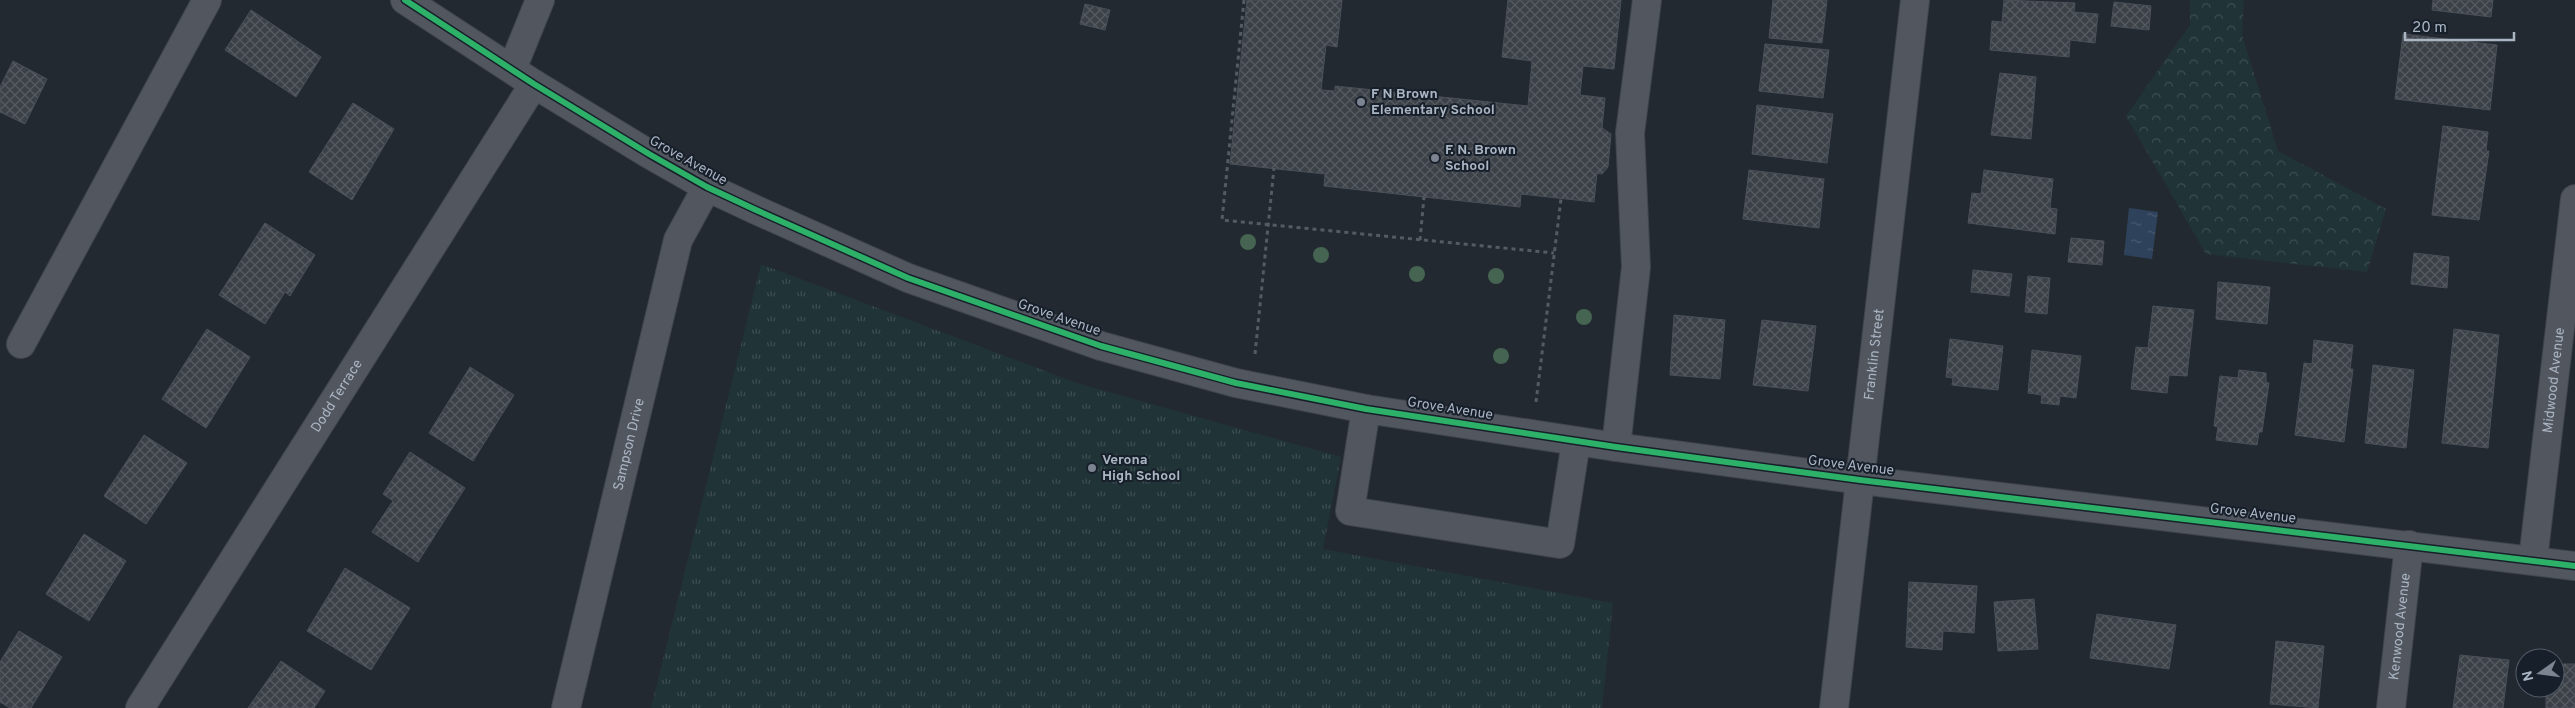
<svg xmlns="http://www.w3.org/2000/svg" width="2575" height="708" font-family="Overpass,sans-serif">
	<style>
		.forest { fill: url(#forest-crowns) }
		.park { fill: url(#park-tufts) }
		.water { fill: url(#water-ripples) }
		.building { fill: url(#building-cross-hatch); stroke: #4a5058 }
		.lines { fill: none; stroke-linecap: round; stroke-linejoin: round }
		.minor-casing { stroke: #40454b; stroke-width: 30 }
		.path { stroke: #545c62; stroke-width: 3; stroke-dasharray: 4 4; stroke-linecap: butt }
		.minor { stroke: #52575f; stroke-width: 28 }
		.cycleway-casing { stroke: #171f2a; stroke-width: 9 }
		.cycleway { stroke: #2db169; stroke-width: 6 }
		.tree { fill: #456451 }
		.poi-dot { fill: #7b8490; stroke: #171f2a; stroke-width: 2 }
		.labels { text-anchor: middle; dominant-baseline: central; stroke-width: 4; stroke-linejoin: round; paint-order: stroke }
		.poi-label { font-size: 14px; font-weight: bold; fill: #aab5c4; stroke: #171f2a; text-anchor: start }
		.street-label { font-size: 14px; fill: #aab5c4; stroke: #171f2a }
	</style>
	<defs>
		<pattern id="forest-crowns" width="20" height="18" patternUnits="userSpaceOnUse" patternTransform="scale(1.25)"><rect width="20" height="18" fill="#203336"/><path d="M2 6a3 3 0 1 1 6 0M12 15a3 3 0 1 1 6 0" fill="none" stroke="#3e4e51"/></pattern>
		<pattern id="park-tufts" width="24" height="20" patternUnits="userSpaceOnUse" patternTransform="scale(1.25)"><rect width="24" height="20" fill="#203336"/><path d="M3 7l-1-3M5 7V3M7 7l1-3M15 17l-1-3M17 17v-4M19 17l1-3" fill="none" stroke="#3e4e51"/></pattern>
		<pattern id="water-ripples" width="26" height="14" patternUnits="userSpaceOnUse" patternTransform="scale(1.25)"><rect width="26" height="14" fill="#2e425b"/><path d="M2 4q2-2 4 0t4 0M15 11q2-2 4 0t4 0" fill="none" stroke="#4a5b71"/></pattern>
		<pattern id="building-cross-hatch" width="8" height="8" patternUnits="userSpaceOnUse" patternTransform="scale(1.25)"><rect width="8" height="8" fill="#3c4148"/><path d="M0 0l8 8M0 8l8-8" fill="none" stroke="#565a61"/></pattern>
	</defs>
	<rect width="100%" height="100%" fill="#232930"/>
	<!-- forest -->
	<polygon class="forest" points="2190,0 2244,0 2242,35 2278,151 2386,209 2367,272 2206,254 2126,116 2190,25"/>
	<!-- park -->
	<polygon class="park" points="761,264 1077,383 1341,457 1323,549 1613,603 1602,708 651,708"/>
	<!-- water -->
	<polygon class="water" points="2129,208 2158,212 2152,259 2124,255"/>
	<!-- building -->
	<g class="building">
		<polygon points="1247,0 1342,0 1337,47 1326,45 1321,90 1335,91 1335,86 1528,106 1532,61 1502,57 1508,0 1621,0 1614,69 1583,66 1580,95 1605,98 1602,128 1611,134 1608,167 1602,174 1597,173 1594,202 1521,194 1520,207 1424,197 1324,186 1325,174 1230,164"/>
		<polygon points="1773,0 1827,0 1822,43 1769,38"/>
		<polygon points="2004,0 2075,3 2074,12 2098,14 2095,43 2070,40 2069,57 1990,50 1992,21 2002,22"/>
		<polygon points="2433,0 2493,0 2491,17 2432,10"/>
		<polygon points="2114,2 2151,6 2149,30 2111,26"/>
		<polygon points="1085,4 1110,10 1105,30 1080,24"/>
		<polygon points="251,10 321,57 296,97 225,50"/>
		<polygon points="2403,34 2497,45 2490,110 2395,99"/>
		<polygon points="1765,44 1829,50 1823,98 1759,91"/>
		<polygon points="13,61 47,79 25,124 0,112 0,87"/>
		<polygon points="2000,73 2036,77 2031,139 1991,135"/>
		<polygon points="353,103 394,129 352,200 309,172"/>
		<polygon points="1757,105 1833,114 1827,163 1752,154"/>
		<polygon points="2443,126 2488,132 2486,151 2489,151 2479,220 2432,215"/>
		<polygon points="1749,170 1824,179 1819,228 1743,219"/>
		<polygon points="1984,170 2053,179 2050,208 2057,209 2055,234 1968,223 1972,193 1981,194"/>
		<polygon points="265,223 315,255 290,296 285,292 265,324 219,295"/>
		<polygon points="2071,238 2104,241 2102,265 2068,262"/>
		<polygon points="2414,253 2449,257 2447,288 2411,284"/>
		<polygon points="1973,270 2012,274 2009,296 1971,292"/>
		<polygon points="2028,276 2050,278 2047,314 2025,312"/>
		<polygon points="2218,282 2270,287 2267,324 2216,319"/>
		<polygon points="2153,306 2194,310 2187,376 2169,375 2167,393 2131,389 2136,347 2148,348"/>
		<polygon points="1674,315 1725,320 1720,379 1670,375"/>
		<polygon points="1762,320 1816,326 1808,391 1753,385"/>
		<polygon points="207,329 250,357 206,428 162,399"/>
		<polygon points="2454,329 2499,335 2488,448 2442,443"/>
		<polygon points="1950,339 2003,346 1998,390 1952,385 1953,378 1946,377"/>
		<polygon points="2314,340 2353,345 2350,369 2353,369 2344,442 2295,435 2304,363 2312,364"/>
		<polygon points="2032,350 2081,356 2076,398 2060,396 2059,405 2041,403 2042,395 2028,393"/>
		<polygon points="2373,365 2414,370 2406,448 2365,443"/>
		<polygon points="470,367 514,395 473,461 429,433"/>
		<polygon points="2239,370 2266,373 2266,382 2269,383 2262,432 2259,432 2257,445 2216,440 2218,427 2214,426 2220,376 2238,378"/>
		<polygon points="144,435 187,463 146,524 104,496"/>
		<polygon points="410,452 465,488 418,562 372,532 393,501 383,494"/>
		<polygon points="84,534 126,561 89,621 46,594"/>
		<polygon points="345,568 410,608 371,670 307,631"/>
		<polygon points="1909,582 1977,586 1974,633 1943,631 1942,650 1906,647"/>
		<polygon points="2034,599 2038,649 1998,651 1994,602"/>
		<polygon points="2097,614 2176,625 2169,669 2090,658"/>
		<polygon points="19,631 62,657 31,708 10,708 0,702 0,662"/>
		<polygon points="2276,641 2324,646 2318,708 2270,704"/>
		<polygon points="2460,655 2509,660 2503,708 2453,708"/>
		<polygon points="281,661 325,691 314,708 248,708"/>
		<polygon points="2555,664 2575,664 2575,708 2546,708 2546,689 2536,689 2555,688"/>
	</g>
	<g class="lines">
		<!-- minor casing -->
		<g class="minor-casing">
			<g id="minor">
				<polyline points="405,0 534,84 649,154 707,187 756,210 908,278 1101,346 1236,383 1366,409 1616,447 1860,480 2575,566"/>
				<polyline points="512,69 540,0"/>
				<polyline points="21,344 207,0"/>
				<polyline points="1366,409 1350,511 1560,544 1576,442"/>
				<polyline points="1616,447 1636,267 1630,133 1647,0"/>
				<path id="s1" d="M 2533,560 L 2575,199"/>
				<path id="s2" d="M 140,708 L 534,84"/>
				<path id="s3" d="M 566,708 L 678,240 L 707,187"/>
				<path id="s4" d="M 1834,708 L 1915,0"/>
				<path id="s5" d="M 2391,708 L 2409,545"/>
			</g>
		</g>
		<!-- path -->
		<g class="path">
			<polyline points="1244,0 1222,220 1554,253"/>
			<polyline points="1420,240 1424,197"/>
			<polyline points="1255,354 1274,168"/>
			<polyline points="1536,402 1561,199"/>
		</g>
		<!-- minor -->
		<use href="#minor" class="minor"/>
		<!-- cycleway casing -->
		<g class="cycleway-casing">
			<polyline id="cycleway" points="405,0 534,84 649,154 707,187 756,210 908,278 1101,346 1236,383 1366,409 1616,447 1860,480 2575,566"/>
		</g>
		<!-- cycleway -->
		<use href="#cycleway" class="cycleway"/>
	</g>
	<!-- trees -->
	<g class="tree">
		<circle cx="1248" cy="242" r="8"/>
		<circle cx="1321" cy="255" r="8"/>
		<circle cx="1417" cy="274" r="8"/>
		<circle cx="1496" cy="276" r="8"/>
		<circle cx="1584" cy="317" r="8"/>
		<circle cx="1501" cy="356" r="8"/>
	</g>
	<!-- markers -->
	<g class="poi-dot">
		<circle cx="1361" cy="102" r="5"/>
		<circle cx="1435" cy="158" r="5"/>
		<circle cx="1092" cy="468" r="5"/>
	</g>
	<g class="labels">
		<!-- poi labels -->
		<g class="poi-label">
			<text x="1371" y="94">F N Brown<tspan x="1371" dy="16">Elementary School</tspan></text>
			<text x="1445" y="150">F. N. Brown<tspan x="1445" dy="16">School</tspan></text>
			<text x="1102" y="460">Verona<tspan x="1102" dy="16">High School</tspan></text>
		</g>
		<!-- street labels -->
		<g class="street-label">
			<text transform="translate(688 161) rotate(29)">Grove Avenue</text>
			<text transform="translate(1059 318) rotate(19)">Grove Avenue</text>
			<text stroke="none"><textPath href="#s4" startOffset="356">Franklin Street</textPath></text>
			<text stroke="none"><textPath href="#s1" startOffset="181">Midwood Avenue</textPath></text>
			<text stroke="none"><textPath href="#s2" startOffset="369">Dodd Terrace</textPath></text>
			<text transform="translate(1450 409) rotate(9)">Grove Avenue</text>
			<text stroke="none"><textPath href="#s3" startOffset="271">Sampson Drive</textPath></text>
			<text transform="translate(1851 466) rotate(7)">Grove Avenue</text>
			<text transform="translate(2253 514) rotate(7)">Grove Avenue</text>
			<text stroke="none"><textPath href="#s5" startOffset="82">Kenwood Avenue</textPath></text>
		</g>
	</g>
	<!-- north arrow -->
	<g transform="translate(2540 673) rotate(256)"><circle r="24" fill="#171f2a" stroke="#525b68"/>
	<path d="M0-4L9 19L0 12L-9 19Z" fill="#7b8490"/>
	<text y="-8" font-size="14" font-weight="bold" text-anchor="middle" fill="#aab5c4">N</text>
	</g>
	<!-- scale -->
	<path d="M2405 32v8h109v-8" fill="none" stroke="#aab5c4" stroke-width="2.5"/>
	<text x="2412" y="32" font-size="15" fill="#aab5c4" stroke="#171f2a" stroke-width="4" paint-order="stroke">20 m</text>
</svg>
